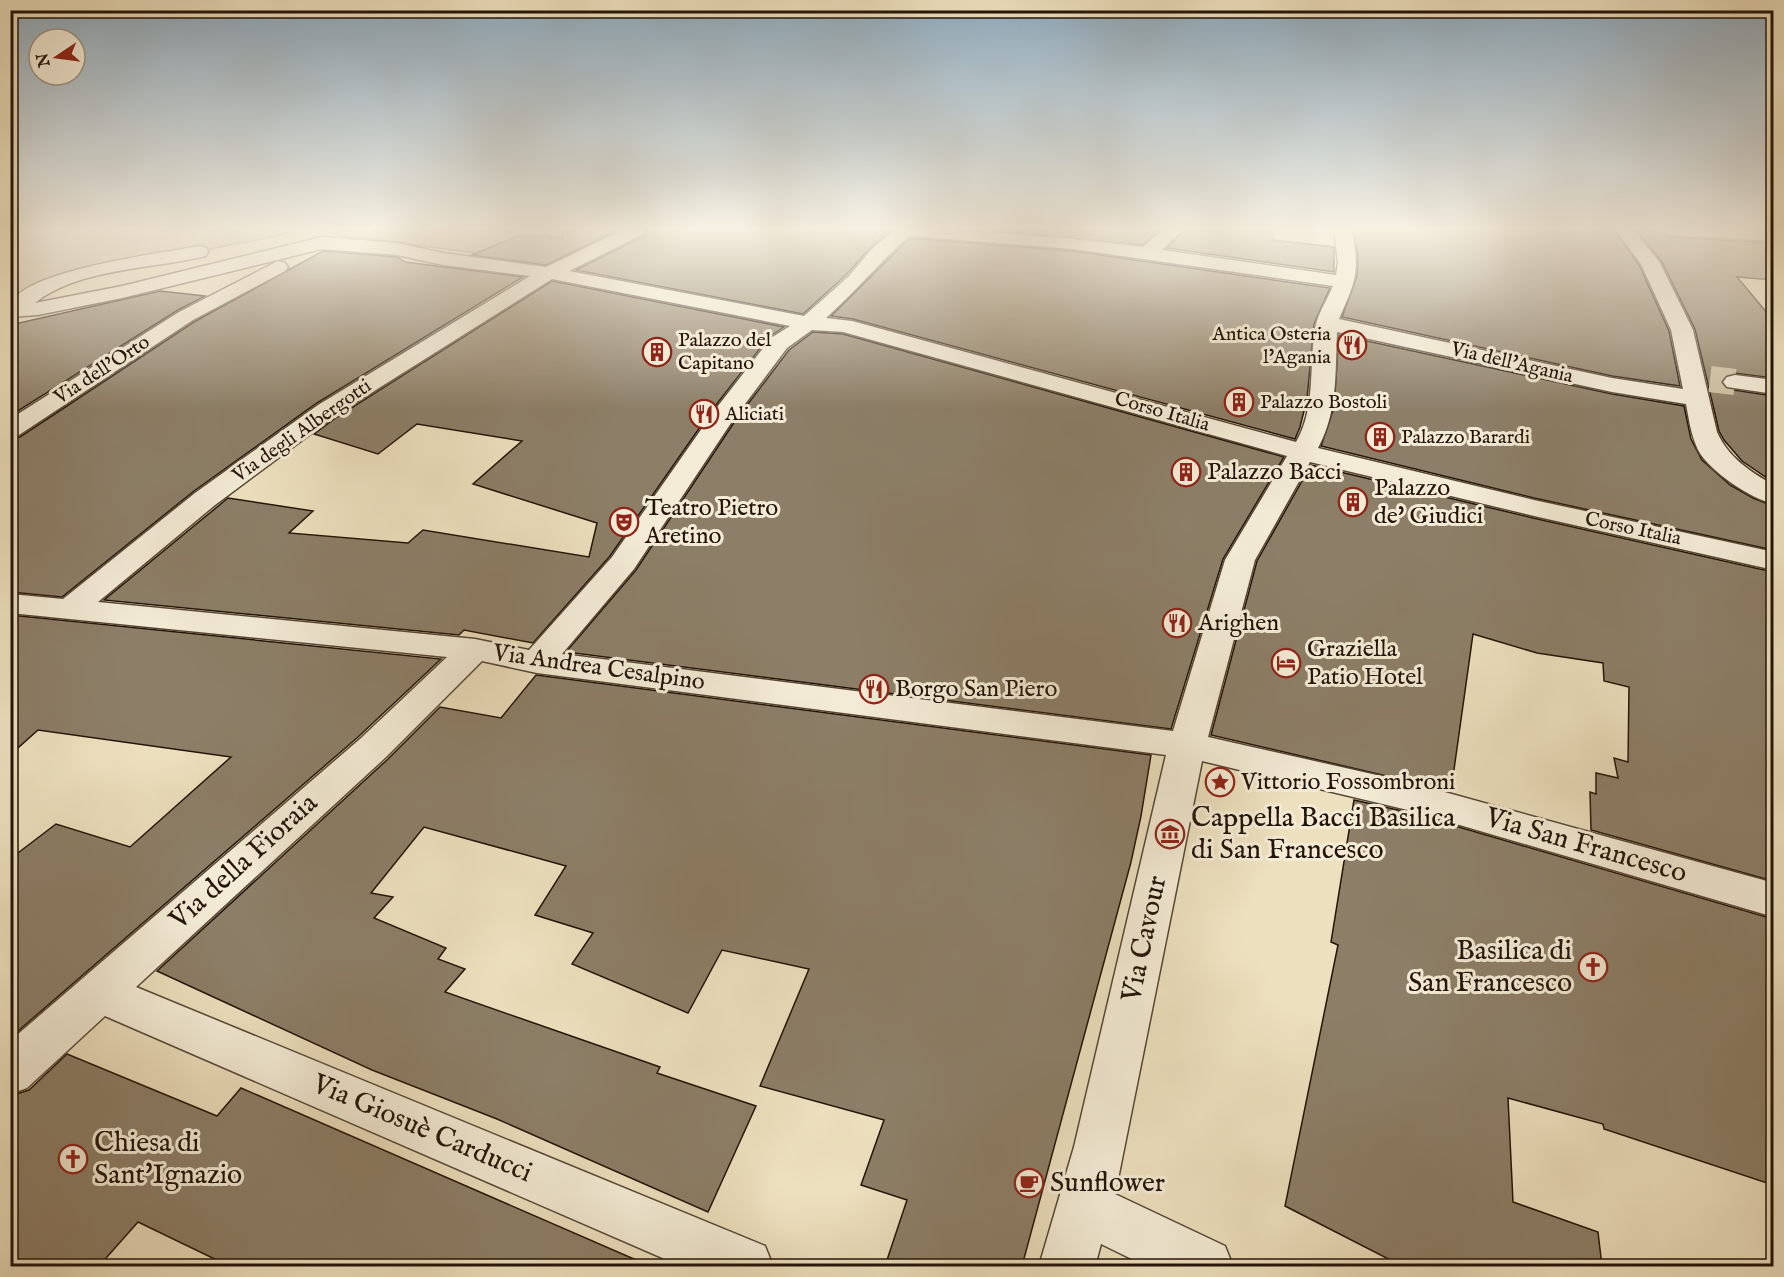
<svg xmlns="http://www.w3.org/2000/svg" width="1784" height="1277" font-family="'IM FELL English',serif">
	<style>
		.green { fill: #cbbd9f; stroke: #776854; stroke-width: 1.5 }
		.building { fill: #8c7e67; stroke: #231408; stroke-width: 1.5 }
		.lines { fill: none; stroke-linecap: round; stroke-linejoin: round }
		.minor-tunnel { stroke: #cfc1a3; stroke-width: 26; stroke-dasharray: 26 13; stroke-linecap: butt }
		.minor-casing { stroke: #564736; stroke-width: 3 }
		.minor { fill: #f3ebd5; fill-rule: evenodd }
		.labels { text-anchor: middle; dominant-baseline: central; stroke-width: 6; stroke-linejoin: round; paint-order: stroke }
		.far-poi-label { font-size: 20px; fill: #231408; stroke: #f3ebd5; text-anchor: start }
		.far-street-label { font-size: 20px; fill: #231408; stroke: #f3ebd5 }
		.poi-label { font-size: 24px; fill: #231408; stroke: #f3ebd5; text-anchor: start }
		.street-label { font-size: 24px; fill: #231408; stroke: #f3ebd5 }
		.near-poi-label { font-size: 28px; fill: #231408; stroke: #f3ebd5; text-anchor: start }
		.near-street-label { font-size: 28px; fill: #231408; stroke: #f3ebd5 }
	</style>
	<rect width="100%" height="100%" fill="#ede0be"/>
	<filter id="stains"><feTurbulence type="fractalNoise" baseFrequency=".00333" numOctaves="4"/><feColorMatrix values="0 0 0 0 .2 0 0 0 0 .09 0 0 0 0 .02 0 0 0 .5 -.17"/></filter>
	<radialGradient id="worn" r=".72"><stop offset=".6" stop-color="#630" stop-opacity="0"/><stop offset="1" stop-color="#630" stop-opacity=".3"/></radialGradient>
	<!-- green -->
	<g class="green">
		<polygon points="10,230 297,230 277,236 81,274 29,298 11,297"/>
		<polygon points="341,230 552,230 539,236 523,234 476,253 334,234"/>
	</g>
	<!-- building -->
	<g class="building">
		<polygon points="562,230 618,230 546,265 472,255 523,234 562,238"/>
		<polygon points="648,230 891,230 869,249 847,274 803,314 576,270 644,236"/>
		<polygon points="979,230 1160,230 1142,245"/>
		<polygon points="1184,230 1273,230 1272,240 1334,247 1334,272 1167,248"/>
		<polygon points="1354,230 1614,230 1639,265 1669,331 1680,386 1612,376 1342,317 1357,276 1358,257"/>
		<polygon points="1637,230 1660,231 1665,236 1671,237 1773,243 1773,280 1737,277 1773,320 1773,378 1734,373 1725,376 1721,382 1727,389 1773,396 1773,482 1742,461 1724,440 1719,431 1695,329 1662,262"/>
		<polygon points="910,238 1072,251 1330,288 1314,324 1307,399 1300,427 1295,439 853,319 831,316"/>
		<polygon points="323,251 397,257 405,262 523,277 317,403 194,491 62,597 10,592 10,439 20,437 194,322"/>
		<polygon points="552,281 784,327 769,337 712,410 610,556 533,643 464,630 459,635 104,600 228,498 313,511 289,533 408,543 423,530 589,557 597,523 473,484 522,441 417,424 378,454 314,434 337,417"/>
		<polygon points="160,291 205,296 178,310 10,416 10,325"/>
		<polygon points="813,332 843,334 1284,457 1223,559 1171,729 566,652 636,570 735,421 789,350"/>
		<polygon points="1339,335 1612,394 1684,406 1691,439 1702,460 1730,485 1753,498 1773,506 1773,550 1534,498 1321,446 1334,407"/>
		<polygon points="1311,465 1533,518 1773,572 1773,881 1591,830 1590,792 1596,794 1596,773 1618,778 1614,758 1628,762 1629,687 1604,681 1603,663 1537,653 1473,634 1451,791 1211,735 1257,561"/>
		<polygon points="10,615 441,659 358,737 10,1038 10,859 56,824 130,847 231,757 38,730 10,755"/>
		<polygon points="536,675 1151,755 1141,816 1131,862 1022,1266 885,1266 907,1200 861,1185 884,1120 760,1086 809,969 722,950 688,1013 572,964 593,933 535,915 566,866 424,827 371,893 393,897 374,918 446,948 438,959 465,969 445,992 660,1067 657,1073 756,1106 708,1212 497,1119 372,1070 157,971 388,759 440,707 501,718"/>
		<polygon points="1354,800 1411,813 1773,919 1773,1185 1604,1129 1603,1124 1508,1098 1513,1202 1598,1232 1602,1266 1402,1266 1285,1206 1338,945 1331,942"/>
		<polygon points="67,1054 217,1116 241,1088 650,1266 229,1266 138,1222 99,1266 10,1266 10,1096 29,1090"/>
	</g>
	<g class="lines">
		<!-- minor-tunnel -->
		<polyline class="minor-tunnel" points="1710,379 1735,382"/>
		<!-- minor casing -->
		<g class="minor-casing">
			<g id="minor">
				<path d="M 623,230 L 646,230 L 643,234 L 569,271 L 804,316 L 849,276 L 870,251 L 894,230 C 978,230 1060,236 1143,247 L 1163,230 L 1182,230 L 1162,250 L 1336,275 L 1338,263 L 1334,230 L 1352,230 C 1360,273 1356,280 1339,319 L 1612,378 L 1683,389 L 1671,330 L 1641,264 L 1616,230 L 1634,230 L 1660,263 L 1693,330 L 1717,432 C 1728,457 1750,472 1774,485 L 1774,504 C 1751,499 1709,471 1698,450 C 1691,435 1689,420 1686,404 L 1612,392 L 1337,332 C 1335,372 1338,412 1318,448 L 1534,500 L 1774,552 L 1774,570 L 1534,516 L 1310,462 L 1255,560 L 1208,737 L 1412,783 L 1774,883 L 1774,917 L 1412,811 L 1202,761 L 1115,1194 L 1225,1246 L 1233,1266 L 1146,1266 L 1101,1244 L 1095,1266 L 1039,1266 L 1074,1147 L 1166,755 L 537,673 L 482,661 L 386,757 L 136,987 L 765,1246 L 773,1266 L 681,1266 L 105,1016 L 27,1088 L 10,1094 L 10,1041 L 360,739 L 447,657 L 10,613 L 10,594 L 63,599 L 195,493 L 318,405 L 530,276 L 443,265 L 397,255 L 322,249 L 122,298 L 38,315 L 10,317 C 10,313 10,306 11,304 C 24,270 164,253 199,246 L 206,248 L 208,252 L 206,256 C 153,269 78,268 35,303 L 122,286 L 322,237 L 397,243 L 443,253 L 546,267 ZM 909,236 L 1072,249 L 1333,286 C 1328,298 1319,312 1316,324 C 1308,364 1317,406 1296,442 L 852,321 L 826,318 C 855,292 880,262 909,236 ZM 552,279 L 790,326 L 771,338 L 714,411 L 612,557 L 529,650 L 475,639 L 98,602 L 215,505 L 336,415 ZM 812,330 L 843,332 L 1287,456 L 1225,560 L 1173,731 L 562,654 L 634,569 L 733,420 L 787,348 Z"/>
				<polygon points="1662,230 1774,231 1774,241 1671,235 1665,234"/>
				<polygon points="278,261 285,263 288,267 285,271 193,320 19,435 10,437 10,419 179,312"/>
				<polygon points="1735,375 1774,380 1774,394 1727,387 1723,382 1727,377"/>
			</g>
		</g>
		<!-- minor -->
		<use href="#minor" class="minor"/>
	</g>
	<!-- sky -->
	<linearGradient id="sky" x2="0" y2="1"><stop stop-color="#8eaabe"/><stop offset="0.56" stop-color="#f7f1e2"/><stop offset="1" stop-color="#f7f1e2" stop-opacity="0"/></linearGradient>
	<rect width="1784" height="409" fill="url(#sky)"/>
	<!-- icons -->
	<defs>
		<g id="restaurant-ring" transform="scale(1.5)"><circle r="9.5" fill="#f3ebd5" stroke="#8f2418" stroke-width="1.5"/><path d="M-5-6h1v4h1v-4h1v4h1v-4h1v5L-1.5 .5V6h-2V.5L-5-1ZM5-6V6H3V1.5H1.5Q1.5-4 5-6Z" fill="#8f2418"/></g>
		<g id="building-ring" transform="scale(1.5)"><circle r="9.5" fill="#f3ebd5" stroke="#8f2418" stroke-width="1.5"/><path d="M-4-6H4V6H1V3H-1V6H-4ZM-2.5-4.3h1.7v1.8h-1.7ZM.8-4.3h1.7v1.8H.8ZM-2.5-1h1.7V.8h-1.7ZM.8-1h1.7V.8H.8Z" fill="#8f2418"/></g>
		<g id="theatre-ring" transform="scale(1.5)"><circle r="9.5" fill="#f3ebd5" stroke="#8f2418" stroke-width="1.5"/><path d="M-5-5.5Q0-4 5-5.5V0Q5 5 0 6Q-5 5-5 0ZM-3.3-2.5H-1v1.5H-3.3ZM1-2.5H3.3v1.5H1ZM-2.8 1Q0 5.5 2.8 1Z" fill="#8f2418"/></g>
		<g id="hotel-ring" transform="scale(1.5)"><circle r="9.5" fill="#f3ebd5" stroke="#8f2418" stroke-width="1.5"/><path d="M-6-4.5h1.5V1H6V5H4.5V3h-9V5H-6ZM-4 0a1.8 1.8 0 1 1 3.6 0ZM.5 0V-2.5h3Q6-2.5 6 0Z" fill="#8f2418"/></g>
		<g id="sight-ring" transform="scale(1.5)"><circle r="9.5" fill="#f3ebd5" stroke="#8f2418" stroke-width="1.5"/><path d="M0-6L1.8-2.2L6-1.7L2.9 1.2L3.7 5.4L0 3.3L-3.7 5.4L-2.9 1.2L-6-1.7L-1.8-2.2Z" fill="#8f2418"/></g>
		<g id="museum-ring" transform="scale(1.5)"><circle r="9.5" fill="#f3ebd5" stroke="#8f2418" stroke-width="1.5"/><path d="M0-6L6-3V-2H-6V-3ZM-5-1h2V3h-2ZM-1-1h2V3h-2ZM3-1h2V3H3ZM-6 4H6V6H-6Z" fill="#8f2418"/></g>
		<g id="church-ring" transform="scale(1.5)"><circle r="9.5" fill="#f3ebd5" stroke="#8f2418" stroke-width="1.5"/><path d="M-1.2-6h2.4v3.5h3.3v2.4h-3.3V6h-2.4V-.1h-3.3v-2.4h3.3Z" fill="#8f2418"/></g>
		<g id="cafe-ring" transform="scale(1.5)"><circle r="9.5" fill="#f3ebd5" stroke="#8f2418" stroke-width="1.5"/><path d="M-5.5-4.5H6V0H3Q3 3.5 0 3.5H-2.5Q-5.5 3.5-5.5 0ZM3-3.2v2h1.7v-2ZM-6 4.5H4V6H-6Z" fill="#8f2418"/></g>
	</defs>
	<g fill-rule="evenodd">
		<use href="#restaurant-ring" x="1352" y="345"/>
		<use href="#building-ring" x="657" y="352"/>
		<use href="#building-ring" x="1239" y="402"/>
		<use href="#restaurant-ring" x="704" y="414"/>
		<use href="#building-ring" x="1380" y="437"/>
		<use href="#building-ring" x="1186" y="472"/>
		<use href="#building-ring" x="1353" y="502"/>
		<use href="#theatre-ring" x="624" y="522"/>
		<use href="#restaurant-ring" x="1177" y="623"/>
		<use href="#hotel-ring" x="1286" y="663"/>
		<use href="#restaurant-ring" x="874" y="689"/>
		<use href="#sight-ring" x="1220" y="782"/>
		<use href="#museum-ring" x="1170" y="834"/>
		<use href="#church-ring" x="1593" y="967"/>
		<use href="#church-ring" x="73" y="1159"/>
		<use href="#cafe-ring" x="1029" y="1183"/>
	</g>
	<g class="labels">
		<!-- far-poi labels -->
		<g class="far-poi-label">
			<text x="1331" y="334" text-anchor="end">Antica Osteria<tspan x="1331" dy="23">l'Agania</tspan></text>
			<text x="678" y="340">Palazzo del<tspan x="678" dy="23">Capitano</tspan></text>
			<text x="1260" y="402">Palazzo Bostoli</text>
			<text x="725" y="414">Aliciati</text>
			<text x="1401" y="437">Palazzo Barardi</text>
		</g>
		<!-- far-street labels -->
		<g class="far-street-label">
			<text transform="translate(1512 363) rotate(13)">Via dell'Agania</text>
			<text transform="translate(102 370) rotate(-33)">Via dell'Orto</text>
			<text transform="translate(1162 412) rotate(16)">Corso Italia</text>
			<text transform="translate(302 431) rotate(-35)">Via degli Albergotti</text>
			<text transform="translate(1633 529) rotate(12)">Corso Italia</text>
		</g>
		<!-- poi labels -->
		<g class="poi-label">
			<text x="1207" y="472">Palazzo Bacci</text>
			<text x="1374" y="488">Palazzo<tspan x="1374" dy="28">de' Giudici</tspan></text>
			<text x="645" y="508">Teatro Pietro<tspan x="645" dy="28">Aretino</tspan></text>
			<text x="1198" y="623">Arighen</text>
			<text x="1307" y="649">Graziella<tspan x="1307" dy="28">Patio Hotel</tspan></text>
			<text x="895" y="689">Borgo San Piero</text>
			<text x="1241" y="782">Vittorio Fossombroni</text>
		</g>
		<!-- street labels -->
		<g class="street-label">
			<text transform="translate(599 668) rotate(8)">Via Andrea Cesalpino</text>
		</g>
		<!-- near-poi labels -->
		<g class="near-poi-label">
			<text x="1191" y="818">Cappella Bacci Basilica<tspan x="1191" dy="32">di San Francesco</tspan></text>
			<text x="1572" y="951" text-anchor="end">Basilica di<tspan x="1572" dy="32">San Francesco</tspan></text>
			<text x="94" y="1143">Chiesa di<tspan x="94" dy="32">Sant'Ignazio</tspan></text>
			<text x="1050" y="1183">Sunflower</text>
		</g>
		<!-- near-street labels -->
		<g class="near-street-label">
			<text transform="translate(1586 846) rotate(16)">Via San Francesco</text>
			<text transform="translate(244 862) rotate(-42)">Via della Fioraia</text>
			<text transform="translate(1145 939) rotate(-78)">Via Cavour</text>
			<text transform="translate(422 1129) rotate(23)">Via Giosuè Carducci</text>
		</g>
	</g>
	<!-- margin -->
	<rect width="1784" height="1277" fill="none" stroke="#ede0be" stroke-width="36"/>
	<rect x="12" y="12" width="1760" height="1253" fill="none" stroke="#231408" stroke-width="3"/>
	<rect x="18" y="18" width="1748" height="1241" fill="none" stroke="#231408" stroke-width="1.5"/>
	<!-- north arrow -->
	<g transform="translate(57 57) rotate(257)"><circle r="28" fill="#f3ebd5" stroke="#a09583" stroke-width="1.5"/>
	<path d="M0-4.5L10 22L0 15L-10 22Z" fill="#8f2418"/>
	<text y="-9" font-size="16" font-weight="bold" text-anchor="middle" fill="#231408">N</text>
	</g>
	<rect width="100%" height="100%" filter="url(#stains)"/>
	<rect width="100%" height="100%" fill="url(#worn)"/>
</svg>
